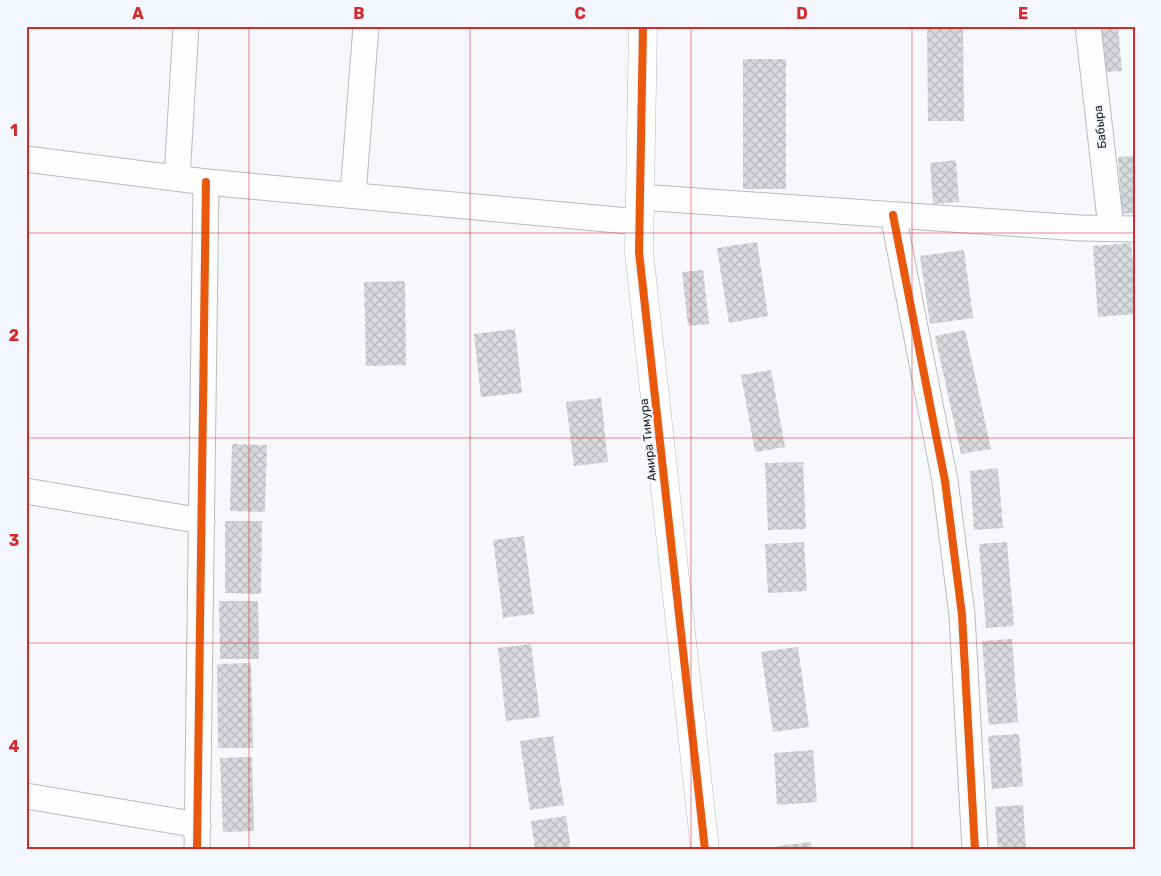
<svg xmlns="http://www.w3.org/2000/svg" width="1161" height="876" font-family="Rubik,sans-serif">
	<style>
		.building { fill: url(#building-cross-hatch) }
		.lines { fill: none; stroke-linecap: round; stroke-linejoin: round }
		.street-casing { stroke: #babbbe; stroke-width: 27 }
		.secondary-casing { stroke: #babbbe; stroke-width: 29 }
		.street { stroke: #fefeff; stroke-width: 25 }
		.secondary { stroke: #fefeff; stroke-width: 28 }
		.cycleway-casing { stroke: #f4f7ff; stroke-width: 11 }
		.cycleway { stroke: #e8590c; stroke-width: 8 }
		.grid { fill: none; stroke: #d62828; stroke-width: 1; stroke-opacity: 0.55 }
		.labels { text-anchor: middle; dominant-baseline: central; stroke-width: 4; stroke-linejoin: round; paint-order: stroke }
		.street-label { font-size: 12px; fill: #242529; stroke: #f4f7ff }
		.neatline { fill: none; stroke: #d62828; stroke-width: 2 }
		.grid-label { font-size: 16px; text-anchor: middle; font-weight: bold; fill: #d62828 }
	</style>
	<defs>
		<pattern id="building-cross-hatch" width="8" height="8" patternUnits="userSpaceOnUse" patternTransform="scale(1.25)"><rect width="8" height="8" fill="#d8d9dd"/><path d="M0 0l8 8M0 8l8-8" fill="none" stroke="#b9babe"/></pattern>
	</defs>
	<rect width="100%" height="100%" fill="#f7f8fc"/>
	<!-- building -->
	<g class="building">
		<polygon points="927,26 963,26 964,121 928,121"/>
		<polygon points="1100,26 1118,26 1122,71 1104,72"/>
		<rect x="743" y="59" width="43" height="130"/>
		<polygon points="1135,156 1135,213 1122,214 1118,157"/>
		<polygon points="956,160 959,202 933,204 930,163"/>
		<polygon points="757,242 768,316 729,323 717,248"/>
		<polygon points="1131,243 1135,285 1135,314 1098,317 1093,246"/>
		<polygon points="964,250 973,318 930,324 920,256"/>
		<polygon points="703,270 709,324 688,326 682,272"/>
		<polygon points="405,281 406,365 366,366 364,282"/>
		<polygon points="515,329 522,393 481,397 474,334"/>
		<polygon points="965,330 991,449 961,454 935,336"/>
		<polygon points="771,370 785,447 755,452 741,375"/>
		<polygon points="601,398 608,462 574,466 566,402"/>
		<polygon points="232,444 267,445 265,512 230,511"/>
		<polygon points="803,462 806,529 768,530 765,463"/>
		<polygon points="998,468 1003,528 974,530 970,471"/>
		<polygon points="225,521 262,521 261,594 225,593"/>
		<polygon points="524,536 534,614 503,618 493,540"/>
		<polygon points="804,542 807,591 768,593 765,544"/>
		<polygon points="1007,542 1014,626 986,628 979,544"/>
		<polygon points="219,601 258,601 259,659 220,659"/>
		<polygon points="1012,639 1018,722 989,725 982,641"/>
		<polygon points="531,644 540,717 506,721 498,648"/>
		<polygon points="798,647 809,727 773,732 761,652"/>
		<polygon points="251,663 253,748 218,748 217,664"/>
		<polygon points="1019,734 1023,786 992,789 988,736"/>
		<polygon points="553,736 564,805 530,810 520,741"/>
		<polygon points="813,750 817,802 777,805 774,753"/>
		<polygon points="252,757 254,831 223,832 220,758"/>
		<polygon points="1023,805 1026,850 998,850 995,807"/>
		<polygon points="566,816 571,850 535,850 531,821"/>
		<polygon points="811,842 812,850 777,850 777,846"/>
	</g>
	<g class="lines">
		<!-- street casing -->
		<g class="street-casing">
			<g id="street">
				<polyline points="1088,26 1111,228"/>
				<polyline points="26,159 206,182 639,222"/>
				<polyline points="177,178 186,26"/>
				<polyline points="353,195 366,26"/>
				<polyline points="640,197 1080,228 1135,229"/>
				<polyline points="893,215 945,481 962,615 975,850"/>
				<polyline points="26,491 202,521"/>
				<polyline points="26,796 198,825"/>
				<polyline points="197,850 206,182"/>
			</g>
		</g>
		<!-- secondary casing -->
		<g class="secondary-casing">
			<polyline id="secondary" points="643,26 639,252 705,850"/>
		</g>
		<!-- street -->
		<use href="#street" class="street"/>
		<!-- secondary -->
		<use href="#secondary" class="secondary"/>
		<!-- cycleway casing -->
		<g class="cycleway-casing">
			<g id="cycleway">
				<polyline points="643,26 639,252 705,850"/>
				<polyline points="893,215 945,481 962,615 975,850"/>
				<polyline points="197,850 206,182"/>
			</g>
		</g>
		<!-- cycleway -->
		<use href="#cycleway" class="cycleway"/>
	</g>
	<!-- grid -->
	<path class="grid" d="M 249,26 L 249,850M 470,26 L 470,850M 691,26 L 691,850M 912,26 L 912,850M 26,233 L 1135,233M 26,438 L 1135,438M 26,643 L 1135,643"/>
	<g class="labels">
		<!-- street labels -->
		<g class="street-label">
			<text transform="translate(1100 127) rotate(-96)">Бабыра</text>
			<text transform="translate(648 440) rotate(-96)">Амира Тимура</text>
		</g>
	</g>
	<!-- border -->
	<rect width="1161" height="876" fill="none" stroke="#f4f7ff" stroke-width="55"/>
	<rect x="28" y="28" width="1106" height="820" class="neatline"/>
	<g class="grid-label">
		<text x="138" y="19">A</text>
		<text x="359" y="19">B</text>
		<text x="580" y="19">C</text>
		<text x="802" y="19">D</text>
		<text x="1023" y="19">E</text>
		<text x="14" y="136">1</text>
		<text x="14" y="341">2</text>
		<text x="14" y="546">3</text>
		<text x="14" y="752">4</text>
	</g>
</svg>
